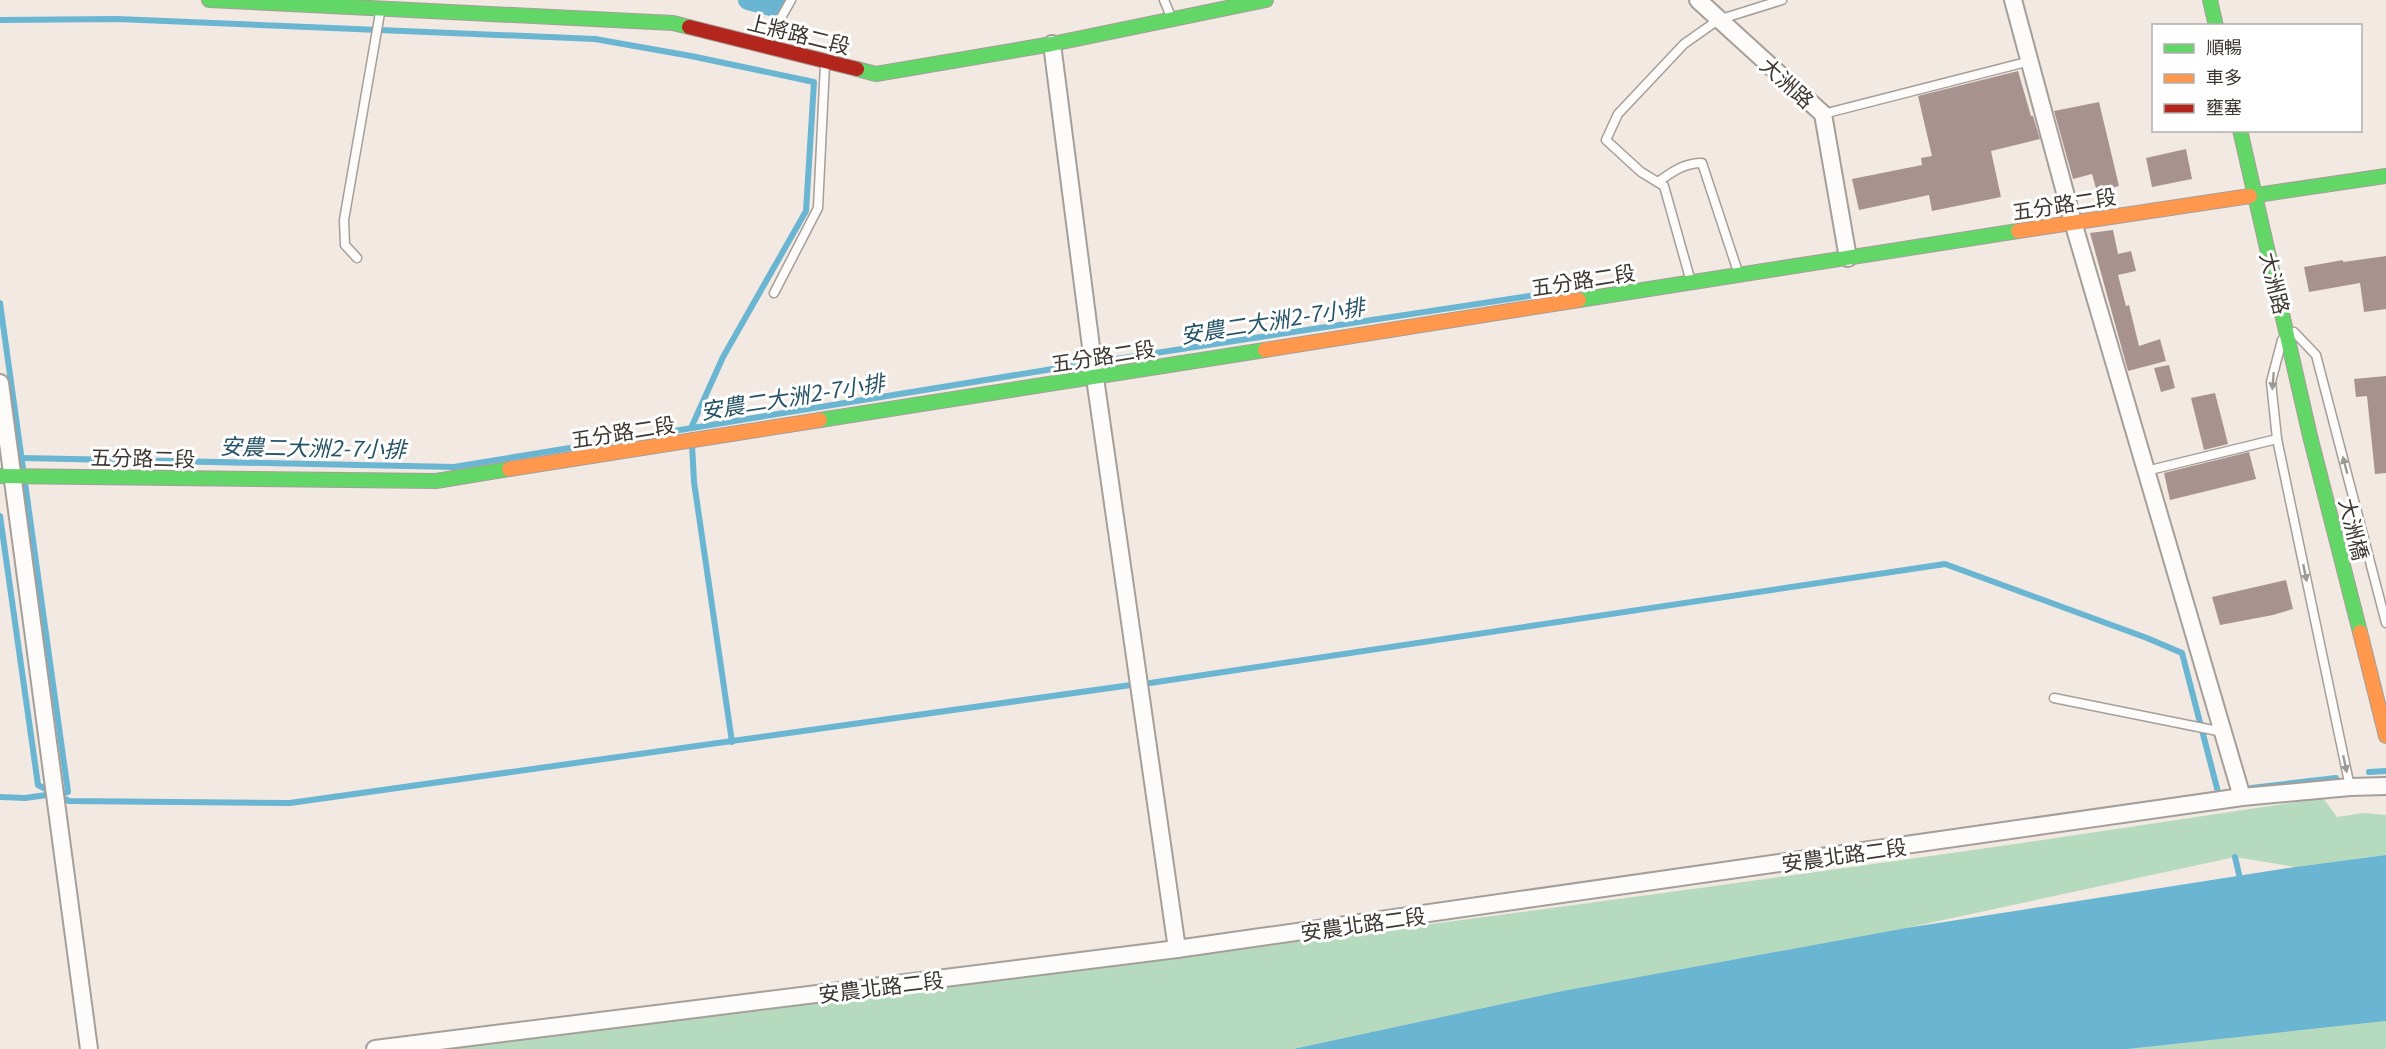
<svg xmlns="http://www.w3.org/2000/svg" width="2386" height="1049" font-family="Georgia,'Noto Sans TC',serif">
	<style>
		.green { fill: #b6dabd }
		.water { fill: #6ab5d1 }
		.lines { fill: none; stroke-linecap: round; stroke-linejoin: round }
		.stream { stroke: #6ab5d1; stroke-width: 6 }
		.canal { stroke: #6ab5d1; stroke-width: 20 }
		.building { fill: #a79290 }
		.lane-casing { stroke: #a59e99; stroke-width: 11 }
		.street-casing { stroke: #a59e99; stroke-width: 20 }
		.fast-casing { stroke: #a59e99; stroke-width: 16 }
		.slow-casing { stroke: #a59e99; stroke-width: 16 }
		.jam-casing { stroke: #a59e99; stroke-width: 16 }
		.lane { stroke: #fdfcfb; stroke-width: 8 }
		.street { stroke: #fdfcfb; stroke-width: 16 }
		.fast { stroke: #63d668; stroke-width: 14 }
		.slow { stroke: #ff974d; stroke-width: 14 }
		.jam { stroke: #b3261e; stroke-width: 14 }
		.oneway { fill: #9d9a96 }
		.labels { text-anchor: middle; dominant-baseline: central; stroke-width: 6; stroke-linejoin: round; paint-order: stroke }
		.street-label { font-size: 21px; fill: #3d3732; stroke: #fff }
		.water-label { font-size: 22px; font-style: italic; fill: #275366; stroke: #fff }
	</style>
	<rect width="100%" height="100%" fill="#f2e9e2"/>
	<!-- green -->
	<g class="green">
		<path d="M 2323,798 L 2337,817 L 2364,813 L 2386,815 L 2386,855 L 2295,867 L 2235,857 L 1906,928 L 1562,991 L 1293,1049 L 448,1049 C 1074,970 1700,894 2323,798 Z"/>
		<polygon points="2386,1021 2386,1049 2128,1049"/>
	</g>
	<!-- water -->
	<polygon class="water" points="2386,855 2386,1021 2128,1049 1293,1049 1562,991 1906,928 2295,867"/>
	<g class="lines">
		<!-- stream -->
		<g class="stream">
			<polyline points="0,20 117,19 595,39 691,56 814,82 806,211 723,357 691,428"/>
			<polyline points="0,303 68,792 25,798 0,797"/>
			<polyline points="692,444 694,482 732,742"/>
			<polyline points="22,458 454,467 1083,364 1562,291"/>
			<polyline points="0,516 38,785 69,801 290,803 1131,685"/>
			<polyline points="1150,683 1945,564 2147,638 2182,653 2218,792"/>
			<polyline points="2369,772 2386,771"/>
			<polyline points="2251,788 2336,778"/>
			<polyline points="2235,857 2241,883"/>
		</g>
		<!-- canal -->
		<polyline class="canal" points="748,0 779,8 781,0"/>
	</g>
	<!-- building -->
	<g class="building">
		<polygon points="2018,71 2031,116 2033,116 2040,139 1991,151 2001,197 1932,211 1929,195 1859,210 1852,179 1922,165 1921,158 1932,156 1918,96"/>
		<polygon points="2099,102 2119,186 2097,192 2092,174 2073,179 2054,111"/>
		<polygon points="2186,149 2192,179 2152,187 2146,158"/>
		<polygon points="2113,230 2118,254 2131,251 2136,271 2118,275 2126,306 2129,305 2139,346 2160,339 2166,361 2128,371 2090,233"/>
		<polygon points="2386,256 2386,309 2364,312 2360,283 2309,292 2304,267 2343,260 2343,262"/>
		<polygon points="2169,365 2175,388 2161,392 2154,368"/>
		<polygon points="2386,376 2386,473 2375,474 2367,396 2356,397 2354,379"/>
		<polygon points="2215,393 2228,444 2204,450 2191,398"/>
		<polygon points="2249,452 2256,479 2170,500 2164,473"/>
		<polygon points="2286,580 2293,609 2273,615 2220,625 2212,597"/>
	</g>
	<g class="lines">
		<!-- lane casing -->
		<g class="lane-casing">
			<g id="lane">
				<polyline points="1164,0 1172,19"/>
				<polyline points="765,46 791,0"/>
				<polyline points="1823,114 2030,61"/>
				<path d="M 1658,182 C 1672,172 1684,163 1702,163 L 1739,275"/>
				<polyline points="357,258 345,245 344,220 381,7"/>
				<polyline points="1691,282 1664,186 1641,172 1606,140 1618,114 1684,44 1718,20 1782,0"/>
				<polyline points="774,293 818,208 825,64"/>
				<polyline points="2294,332 2316,355 2386,623"/>
				<polyline points="2282,340 2271,382 2277,439 2350,787"/>
				<polyline points="2146,471 2277,439"/>
				<polyline points="2054,698 2223,732"/>
			</g>
		</g>
		<!-- street casing -->
		<g class="street-casing">
			<g id="street">
				<polyline points="1698,0 1823,114 1848,258"/>
				<polyline points="2013,0 2073,222 2242,797"/>
				<polyline points="1052,44 1095,378 1177,949"/>
				<polyline points="0,383 89,1049"/>
				<polyline points="375,1049 1177,949 2242,797 2350,787 2386,786"/>
			</g>
		</g>
		<!-- fast casing -->
		<g class="fast-casing">
			<g id="fast">
				<polyline points="209,0 673,23 689,27"/>
				<polyline points="2210,0 2216,26"/>
				<polyline points="857,69 876,74 1052,44 1266,0"/>
				<polyline points="2240,130 2310,436 2360,632"/>
				<polyline points="2250,196 2386,176"/>
				<polyline points="1579,300 2018,231"/>
				<polyline points="820,420 1265,350"/>
				<polyline points="0,476 436,481 509,469"/>
			</g>
		</g>
		<!-- slow casing -->
		<g class="slow-casing">
			<g id="slow">
				<polyline points="2018,231 2250,196"/>
				<polyline points="1265,350 1579,300"/>
				<polyline points="509,469 820,420"/>
				<polyline points="2360,632 2386,736"/>
			</g>
		</g>
		<!-- jam casing -->
		<g class="jam-casing">
			<polyline id="jam" points="689,27 857,69"/>
		</g>
		<!-- lane -->
		<use href="#lane" class="lane"/>
		<!-- street -->
		<use href="#street" class="street"/>
		<!-- fast -->
		<use href="#fast" class="fast"/>
		<!-- slow -->
		<use href="#slow" class="slow"/>
		<!-- jam -->
		<use href="#jam" class="jam"/>
	</g>
	<!-- one-way arrows -->
	<defs><path id="oneway-solid" d="M-6-.8H1V-3.2L6.5 0L1 3.2V.8H-6Z" transform="scale(1.5)"/></defs>
	<g class="oneway">
		<use href="#oneway-solid" transform="translate(2273 381) rotate(95)"/>
		<use href="#oneway-solid" transform="translate(2345 465) rotate(-105)"/>
		<use href="#oneway-solid" transform="translate(2305 573) rotate(78)"/>
		<use href="#oneway-solid" transform="translate(2345 764) rotate(78)"/>
	</g>
	<g class="labels">
		<!-- street labels -->
		<g class="street-label">
			<text transform="translate(799 33) rotate(14)">上將路二段</text>
			<text transform="translate(1788 82) rotate(42)">大洲路</text>
			<text transform="translate(2064 203) rotate(-9)">五分路二段</text>
			<text transform="translate(1583 279) rotate(-9)">五分路二段</text>
			<text transform="translate(2276 283) rotate(76)">大洲路</text>
			<text transform="translate(1103 355) rotate(-9)">五分路二段</text>
			<text transform="translate(623 431) rotate(-9)">五分路二段</text>
			<text transform="translate(143 457) rotate(1)">五分路二段</text>
			<text transform="translate(2355 529) rotate(76)">大洲橋</text>
			<text transform="translate(1844 854) rotate(-8)">安農北路二段</text>
			<text transform="translate(1363 923) rotate(-8)">安農北路二段</text>
			<text transform="translate(881 986) rotate(-7)">安農北路二段</text>
		</g>
		<!-- water labels -->
		<g class="water-label">
			<text transform="translate(1272 319) rotate(-9)">安農二大洲2-7小排</text>
			<text transform="translate(792 395) rotate(-9)">安農二大洲2-7小排</text>
			<text transform="translate(313 446) rotate(1)">安農二大洲2-7小排</text>
		</g>
	</g>
	<!-- legend -->
	<rect x="2152" y="24" width="210" height="108" fill="#ffffff" stroke="#b1afad" stroke-width="1.5"/>
	<rect x="2164" y="44" width="30" height="9" fill="#63d668" stroke="#b1afad" stroke-width="1.5"/>
	<text x="2206" y="54" font-size="18" fill="#3d3732">順暢</text>
	<rect x="2164" y="74" width="30" height="9" fill="#ff974d" stroke="#b1afad" stroke-width="1.5"/>
	<text x="2206" y="84" font-size="18" fill="#3d3732">車多</text>
	<rect x="2164" y="104" width="30" height="9" fill="#b3261e" stroke="#b1afad" stroke-width="1.5"/>
	<text x="2206" y="114" font-size="18" fill="#3d3732">壅塞</text>
</svg>
